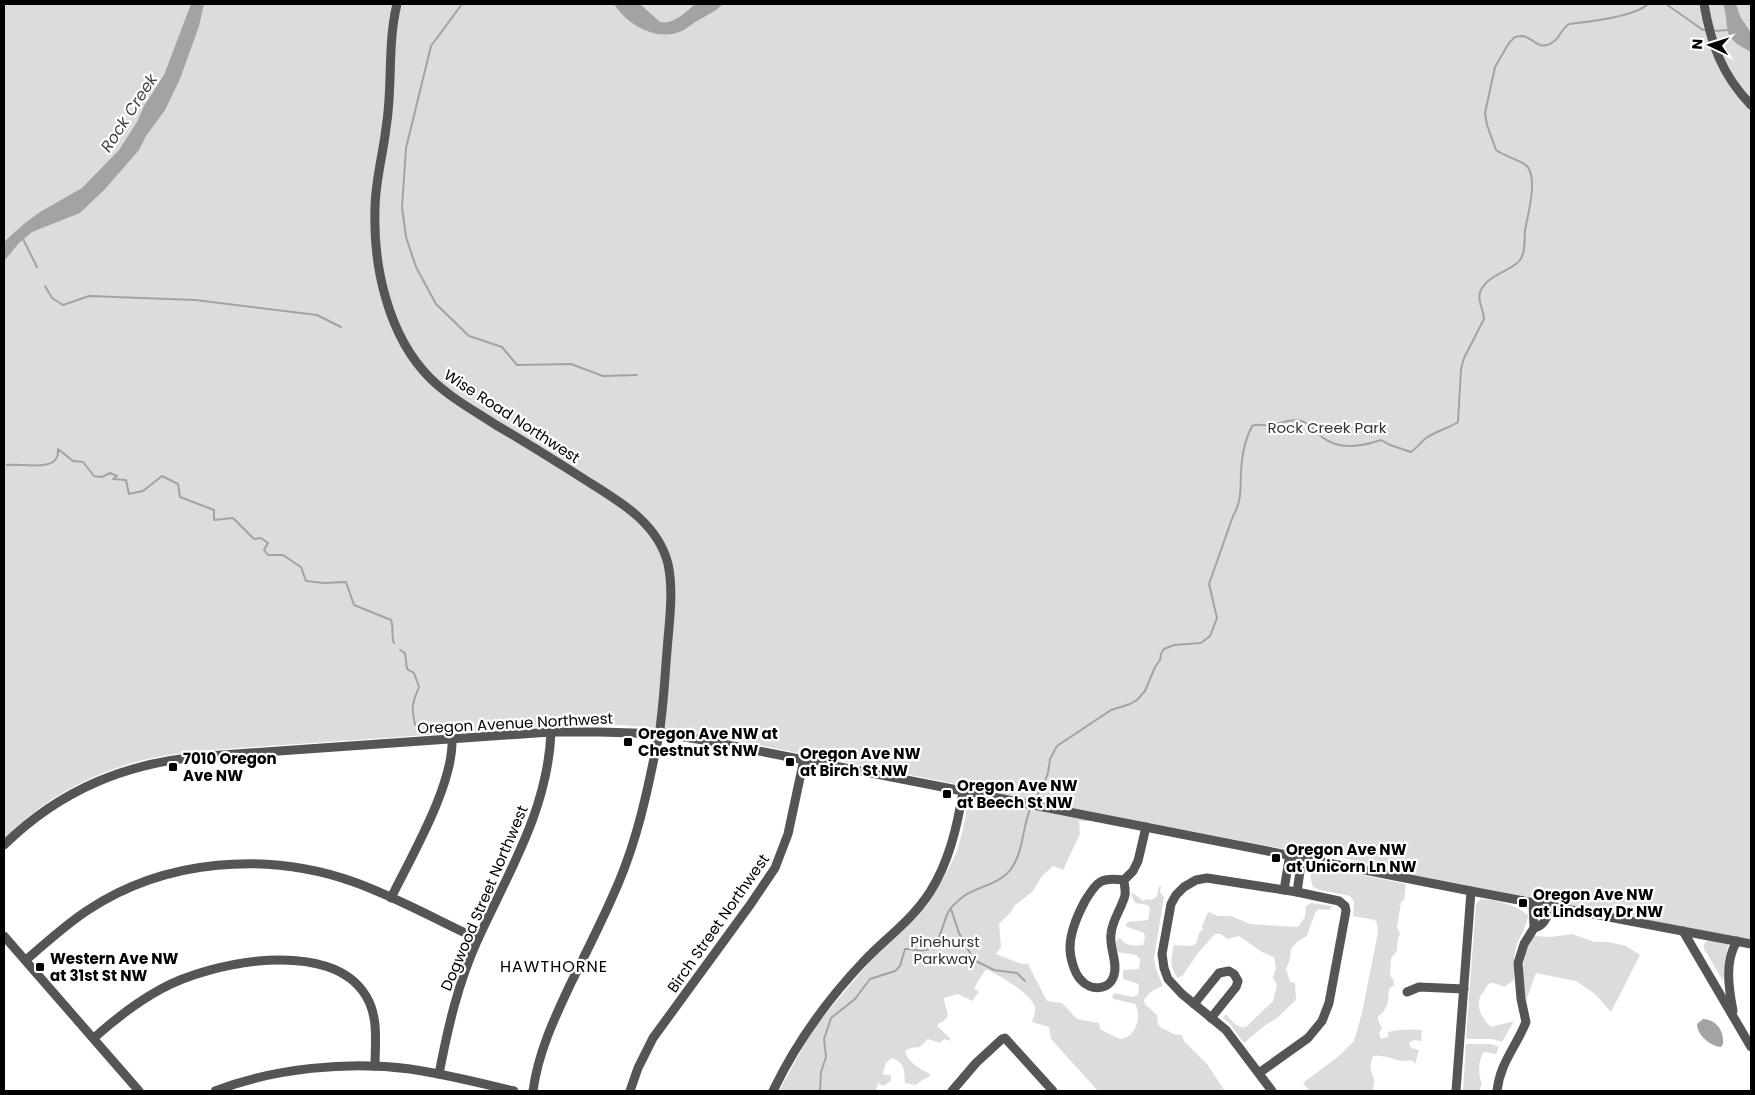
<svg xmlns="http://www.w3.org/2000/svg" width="1755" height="1095" font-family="Poppins,sans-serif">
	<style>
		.green { fill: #dcdcdc }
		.water { fill: #a3a3a3 }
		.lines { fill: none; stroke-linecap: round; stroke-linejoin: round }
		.stream { stroke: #a3a3a3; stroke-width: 2 }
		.minor { stroke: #555; stroke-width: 9 }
		.poi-dot { fill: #000; stroke: #fff; stroke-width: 2 }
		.labels { text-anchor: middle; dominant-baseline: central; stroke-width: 4.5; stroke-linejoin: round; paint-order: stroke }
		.street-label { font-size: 15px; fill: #000; stroke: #fff }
		.park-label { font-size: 15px; fill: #333; stroke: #fff }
		.poi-label { font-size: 15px; font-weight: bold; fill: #000; stroke: #fff; text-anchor: start }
		.water-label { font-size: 16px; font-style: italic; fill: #444; stroke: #fff }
		.neighbourhood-label { font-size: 16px; letter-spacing: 1px; fill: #000; stroke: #fff }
	</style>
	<rect width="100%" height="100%" fill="#fff"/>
	<!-- green -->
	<g class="green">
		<path d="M 4,4 L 1751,4 L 1751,940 L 1413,875 L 1344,858 L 1279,848 L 1164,826 L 1133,821 L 1079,821 L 1080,834 L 1063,870 L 1053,866 L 1042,876 L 1033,891 L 1014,906 L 1011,912 L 999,924 L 1001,947 L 996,954 L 1021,964 L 1028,964 L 1047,1001 L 1062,1003 L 1077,1019 L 1099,1023 L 1100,1029 C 1101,1030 1119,1039 1121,1039 C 1137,1037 1142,1014 1135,1004 L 1114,999 L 1112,997 L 1114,993 L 1132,997 L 1138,995 L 1139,984 L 1123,979 L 1123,970 L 1139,969 L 1140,959 L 1136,955 L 1117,952 L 1115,945 L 1118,939 L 1120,938 C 1125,946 1134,946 1143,945 L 1145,937 L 1144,933 L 1125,926 L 1128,922 L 1148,920 L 1150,908 L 1148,905 L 1135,903 L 1131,894 L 1133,893 L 1143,901 L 1146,899 L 1152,900 L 1157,896 L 1159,886 L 1161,886 L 1160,892 L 1164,897 L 1154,958 L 1156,969 L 1163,986 C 1155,989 1150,991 1144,1000 L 1145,1004 L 1157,1015 L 1158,1024 L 1160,1027 L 1174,1034 L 1182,1035 L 1184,1041 L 1207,1064 L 1225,1091 L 1098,1091 L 1051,1039 L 1049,1027 L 1032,1022 C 1033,1018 1036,1013 1035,1007 C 1031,993 998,975 986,969 L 974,988 L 979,992 L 972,1001 L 958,994 L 944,998 C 945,1011 954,1017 938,1024 L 937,1026 L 950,1038 L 950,1041 L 944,1039 L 940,1043 L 928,1039 L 920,1047 L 910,1048 L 905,1051 C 907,1062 920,1069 930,1074 L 929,1077 L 922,1080 L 916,1085 L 905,1083 C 904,1071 906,1063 892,1058 L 886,1063 L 883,1073 L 884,1075 L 891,1075 L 891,1081 L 883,1086 L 878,1083 L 876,1091 L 779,1091 L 813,1029 L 883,946 L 905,928 L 928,904 L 949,868 L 957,851 L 963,829 L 971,787 L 723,738 L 648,727 L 618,725 L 542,727 L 211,750 C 195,752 178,753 162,756 C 102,767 47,795 4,839 Z"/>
		<path d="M 1313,865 L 1406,884 L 1404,900 L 1401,902 L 1397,927 L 1400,934 C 1397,940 1398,942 1397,949 C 1397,953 1393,955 1391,958 L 1390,976 L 1393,979 L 1394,985 L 1389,989 C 1388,1001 1389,1009 1378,1016 L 1378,1020 L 1382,1028 L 1379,1033 L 1381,1039 L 1388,1037 L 1388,1032 C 1400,1029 1410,1029 1422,1030 L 1421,1041 L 1414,1040 L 1409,1043 L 1411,1048 L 1419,1050 L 1415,1064 L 1412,1060 C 1399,1064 1387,1054 1373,1056 L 1370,1067 L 1374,1080 L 1373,1091 L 1310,1091 L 1303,1083 L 1339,1056 L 1354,1041 L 1362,1013 L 1378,932 L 1377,923 L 1375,920 L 1353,916 L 1354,902 L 1350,896 L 1320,890 L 1313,887 L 1311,880 L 1310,866 Z"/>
		<path d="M 1481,899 C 1498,900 1515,905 1528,915 C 1527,926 1521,934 1517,944 C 1513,956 1514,968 1514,980 L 1504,987 C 1501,986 1496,983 1492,983 C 1487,983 1486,988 1484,991 C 1473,1003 1481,1018 1491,1027 L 1514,1021 L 1502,1042 L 1492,1039 L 1467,1039 L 1466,1037 L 1476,904 Z"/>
		<path d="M 1311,903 L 1333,906 L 1329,910 L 1318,909 L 1315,913 L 1307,936 L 1297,942 L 1291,949 L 1290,959 L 1286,969 L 1290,982 L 1295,983 L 1296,1000 L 1277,1018 L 1264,1026 L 1244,1043 L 1229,1023 L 1223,1018 L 1226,1014 C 1232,1021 1237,1029 1246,1027 L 1273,1001 L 1277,985 L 1273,978 L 1276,968 L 1274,957 L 1262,952 L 1239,936 L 1228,939 L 1220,934 L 1215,934 L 1198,953 L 1183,975 L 1178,978 C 1169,968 1171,958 1174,945 L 1191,946 L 1196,944 L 1199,933 L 1203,929 L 1202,926 L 1208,912 L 1218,916 L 1231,916 L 1250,924 L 1298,927 L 1305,917 L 1306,906 Z"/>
		<path d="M 1572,934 L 1595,942 L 1608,942 L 1626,946 L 1640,955 L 1611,1012 L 1595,994 L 1576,981 L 1536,973 L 1526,1001 C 1522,973 1520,961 1533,936 L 1551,937 Z"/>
		<polygon points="1708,940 1728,944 1723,981 1704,949 1704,944"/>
		<path d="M 1466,1044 L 1491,1044 L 1499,1047 L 1496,1054 L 1484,1052 C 1478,1059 1478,1077 1482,1083 L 1479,1091 L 1463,1091 Z"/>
	</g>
	<!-- water -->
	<g class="water">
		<polygon points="191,4 204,4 199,26 180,79 165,110 146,136 139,150 105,189 80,213 32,232 19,243 4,261 4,242 25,223 40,212 82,188 119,150 137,122 144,106 164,75"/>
		<path d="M 614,4 L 640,4 L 660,22 C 673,25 686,12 695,4 L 723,4 C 715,12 707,15 697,21 C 693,23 689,27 684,30 C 659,43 628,26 614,4 Z"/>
		<path d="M 1723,4 L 1736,4 L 1740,16 L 1751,33 L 1751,52 C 1744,48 1733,43 1729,35 C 1726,28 1727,14 1723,4 Z"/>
		<path d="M 1703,1019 C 1717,1020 1724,1031 1723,1044 L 1721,1047 C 1710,1046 1697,1035 1697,1024 Z"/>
	</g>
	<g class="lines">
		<!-- stream -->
		<g class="stream">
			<polyline points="462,4 431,46 406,148 402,207 406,237 416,267 436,304 469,336 502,347 517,365 571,364 603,376 637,375"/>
			<polyline points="1666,4 1703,30 1708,30"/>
			<polyline points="1712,31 1730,30"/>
			<polyline points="23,239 37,267 36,266"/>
			<polyline points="45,286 52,298 63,305 89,296 195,300 317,315 341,327"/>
			<path d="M 7,465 C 19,463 52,471 57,457 C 58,455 58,452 58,449 L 73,461 L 83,462 L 94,476 L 102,477 L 110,473 L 117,476 L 113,479 L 126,480 L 129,494 L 143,491 L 162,476 L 178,484 L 180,497 L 214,510 L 214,520 L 233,518 L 254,539 L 261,538 L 268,543 L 264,550 L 268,555 L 283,555 L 301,567 L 306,581 L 324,583 L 346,582 L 354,605 L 391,620 C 394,628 391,636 394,643"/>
			<path d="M 400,650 L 405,653 L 407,669 L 414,673 L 419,687 C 412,705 411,705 415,725"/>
			<path d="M 1033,803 L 1044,783 L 1048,773 L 1050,759 L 1057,746 L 1111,710 L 1130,704 L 1137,700 L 1145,691 L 1155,667 L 1160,660 L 1161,654 L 1164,649 L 1174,645 L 1201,643 L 1210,636 L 1217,618 L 1209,584 L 1233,516 C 1244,498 1239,481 1242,461 C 1243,450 1247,436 1252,426 C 1258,423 1264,426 1270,425 C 1281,424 1290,418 1301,421 C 1310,424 1315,431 1322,437 C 1340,451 1363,446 1381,440 L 1390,445 L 1411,452 C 1417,448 1421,442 1426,438 C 1436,431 1449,428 1458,422 L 1461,369 L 1464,358 L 1484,319 C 1484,310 1476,299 1481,290 C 1490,273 1512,271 1520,260 C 1526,252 1524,239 1525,230 C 1528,214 1538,179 1527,166 C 1522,161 1504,156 1496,150 L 1487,125 L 1485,113 L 1495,67 L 1509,43 L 1515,37 C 1518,36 1521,36 1523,36 C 1534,38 1539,52 1553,42 C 1560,38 1561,29 1569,24 C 1588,22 1635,17 1648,4"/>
			<polyline points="951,909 959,933 974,960 994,970 1017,973 1025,981"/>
			<path d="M 820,1091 L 821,1072 L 826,1057 L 824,1039 L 831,1018 L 855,999 L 870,979 L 895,971 L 900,966 L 905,949 C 913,948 921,953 928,949 C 942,943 942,921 950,909 C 954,904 959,900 964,896 C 979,886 1000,884 1011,869 C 1024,851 1022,827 1031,807"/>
		</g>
		<!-- minor -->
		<g class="minor">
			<path d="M 397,4 C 387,45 393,87 386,128 C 383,155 375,182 375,209 C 373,266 388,336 430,378 C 449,397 473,410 496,425 C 527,443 557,462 587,481 C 619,501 658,523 668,564 C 674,592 669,623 667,651 C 665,674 664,697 661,720 C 660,734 656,749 653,763 C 643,812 632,855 611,900 C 598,929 584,957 570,985 C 554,1019 538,1053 533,1091"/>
			<path d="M 1704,4 C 1711,44 1722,75 1751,105"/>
			<path d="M 4,845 C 61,789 128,762 207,756 L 551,732 L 599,732 L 667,734 L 703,740 L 1471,891 L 1751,944"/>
			<path d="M 1124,880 C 1101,877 1097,881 1085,901 C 1078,914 1070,933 1070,948 C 1070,957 1074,973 1081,980 C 1090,991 1110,991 1114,975 C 1118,962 1109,948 1111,934 C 1112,920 1122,908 1125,895 C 1126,890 1124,885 1124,880 L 1133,871 L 1138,861 L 1146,827"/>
			<polyline points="1284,890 1290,854"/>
			<polyline points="1297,892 1302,857"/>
			<path d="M 391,898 C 411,857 454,784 452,739"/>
			<path d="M 1534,928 C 1545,926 1548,915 1550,906"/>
			<polyline points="1683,931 1751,1047"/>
			<polyline points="4,936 139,1091"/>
			<path d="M 26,960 C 46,943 65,925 88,910 C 165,859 267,851 354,882 C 396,897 437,920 478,939"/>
			<polyline points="1407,992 1419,987 1464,989"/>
			<polyline points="1194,1004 1219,973 1229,971 1234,974 1238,981 1236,987 1211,1018"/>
			<path d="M 1733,1011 C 1729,989 1724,962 1737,941"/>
			<path d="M 94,1038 C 114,1020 137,1002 161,989 C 210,962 331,937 366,996 C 379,1017 375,1043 375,1066"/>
			<polyline points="1259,1073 1308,1038 1322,1021 1329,1003 1346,911 1345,906 1339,901 1297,892 1207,878 1196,880 1184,887 1176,895 1171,904 1162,954 1164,968 1168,979 1182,994 1226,1030 1272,1091"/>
			<path d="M 439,1074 C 448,1027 458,983 478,939 C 509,871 548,809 551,732"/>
			<path d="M 215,1091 C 274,1068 348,1061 410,1069 C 445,1074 480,1083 514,1091"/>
			<polyline points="630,1091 638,1068 653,1038 750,905 775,868 788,834 804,759"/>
			<path d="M 773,1091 C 796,1043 827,1000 864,961 C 886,938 913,919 930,892 C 949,862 957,827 963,792"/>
			<polyline points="952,1091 976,1063 1002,1039 1005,1038 1053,1091"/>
			<polyline points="1456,1091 1471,891"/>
			<path d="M 1497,1091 C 1500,1063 1516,1047 1526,1022 L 1521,999 L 1518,963 L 1524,944 L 1534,928 L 1533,902"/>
		</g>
	</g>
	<!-- markers -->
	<g class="poi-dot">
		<rect x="623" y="737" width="10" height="10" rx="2.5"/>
		<rect x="785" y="757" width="10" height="10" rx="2.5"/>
		<rect x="168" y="762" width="10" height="10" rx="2.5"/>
		<rect x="942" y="789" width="10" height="10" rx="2.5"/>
		<rect x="1271" y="853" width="10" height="10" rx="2.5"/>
		<rect x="1518" y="898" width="10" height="10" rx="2.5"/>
		<rect x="35" y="962" width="10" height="10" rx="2.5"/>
	</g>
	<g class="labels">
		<!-- street labels -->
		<g class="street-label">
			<text transform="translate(512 416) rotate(33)">Wise Road Northwest</text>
			<text transform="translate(515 723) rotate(-3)">Oregon Avenue Northwest</text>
			<text transform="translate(484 898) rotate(-67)">Dogwood Street Northwest</text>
			<text transform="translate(718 923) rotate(-55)">Birch Street Northwest</text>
		</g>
		<!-- park labels -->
		<g class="park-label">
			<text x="1327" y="427">Rock Creek Park</text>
			<text x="945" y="941">Pinehurst<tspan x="945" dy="17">Parkway</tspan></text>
		</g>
		<!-- poi labels -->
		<g class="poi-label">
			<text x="638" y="733">Oregon Ave NW at<tspan x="638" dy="17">Chestnut St NW</tspan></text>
			<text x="800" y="753">Oregon Ave NW<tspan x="800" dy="17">at Birch St NW</tspan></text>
			<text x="183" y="758">7010 Oregon<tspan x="183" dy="17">Ave NW</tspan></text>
			<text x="957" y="785">Oregon Ave NW<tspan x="957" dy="17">at Beech St NW</tspan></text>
			<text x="1286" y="849">Oregon Ave NW<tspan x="1286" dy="17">at Unicorn Ln NW</tspan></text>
			<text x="1533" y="894">Oregon Ave NW<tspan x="1533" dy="17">at Lindsay Dr NW</tspan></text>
			<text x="50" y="958">Western Ave NW<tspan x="50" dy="17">at 31st St NW</tspan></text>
		</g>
		<!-- water labels -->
		<g class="water-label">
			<text transform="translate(129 113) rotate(-57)">Rock Creek</text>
		</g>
		<!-- neighbourhood labels -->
		<g class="neighbourhood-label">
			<text x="554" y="966">HAWTHORNE</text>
		</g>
	</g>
	<!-- border -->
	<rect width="1755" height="1095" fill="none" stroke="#000000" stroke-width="10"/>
	<!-- north arrow -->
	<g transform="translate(1710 45) rotate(274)" stroke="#ffffff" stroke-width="4" paint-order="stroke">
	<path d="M0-4L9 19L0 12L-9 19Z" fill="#000000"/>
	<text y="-8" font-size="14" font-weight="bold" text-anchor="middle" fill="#000000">N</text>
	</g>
</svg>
